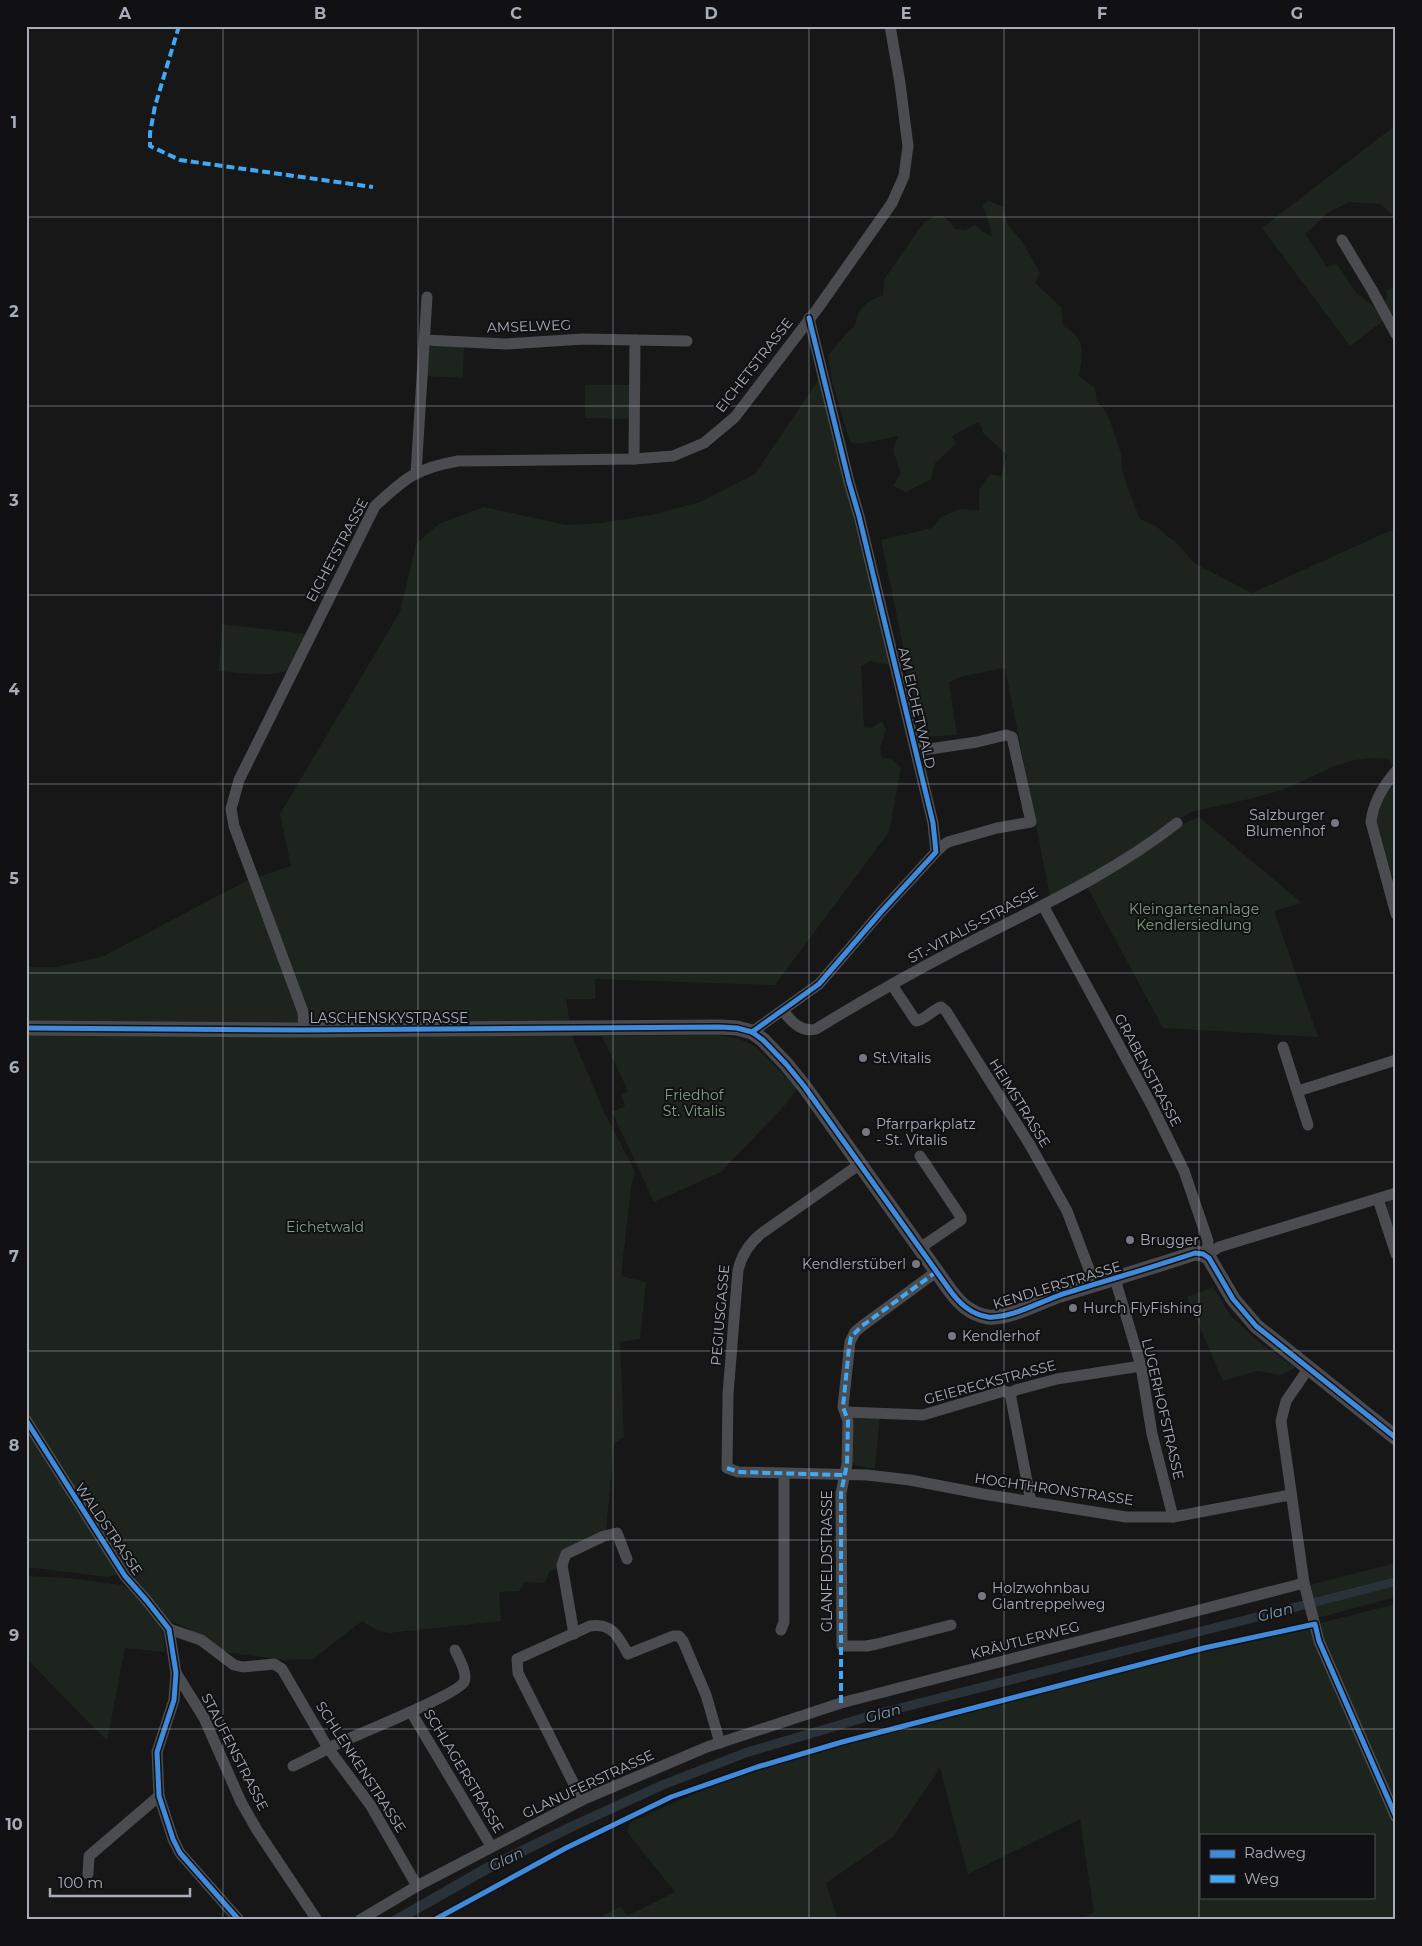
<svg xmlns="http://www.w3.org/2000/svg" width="1422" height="1946" font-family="Montserrat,sans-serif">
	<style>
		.built { fill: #212123 }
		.green { fill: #1d241e; fill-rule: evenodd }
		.water { fill: #2a3239 }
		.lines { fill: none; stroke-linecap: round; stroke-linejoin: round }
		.street { stroke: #4b4c50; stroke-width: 11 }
		.secondary { stroke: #4a4a4e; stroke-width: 15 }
		.quiet { stroke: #3fa9f5; stroke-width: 4; stroke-dasharray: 8 4; stroke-linecap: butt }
		.cycleway-casing { stroke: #111113; stroke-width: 8 }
		.cycleway { stroke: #408adc; stroke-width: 5 }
		.grid { fill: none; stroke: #a8adb8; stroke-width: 1; stroke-opacity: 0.55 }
		.poi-dot { fill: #757880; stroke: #111113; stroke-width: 2 }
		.labels { text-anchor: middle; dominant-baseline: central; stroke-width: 4; stroke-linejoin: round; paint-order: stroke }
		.street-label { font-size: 14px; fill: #a8adb8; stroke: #111113 }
		.poi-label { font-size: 14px; fill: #a8adb8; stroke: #111113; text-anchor: start }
		.park-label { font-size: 14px; fill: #7fa381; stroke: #111113 }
		.water-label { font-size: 15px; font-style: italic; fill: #7f9bb3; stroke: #111113 }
		.neatline { fill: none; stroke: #a8adb8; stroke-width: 2 }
		.grid-label { font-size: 16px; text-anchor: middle; font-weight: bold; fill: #a8adb8 }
	</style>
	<rect width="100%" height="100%" fill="#171717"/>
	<!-- built -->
	<polygon class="built" points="1396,1198 1396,1247 1385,1219 1388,1200"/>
	<!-- green -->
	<g class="green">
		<polygon points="1396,125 1396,219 1381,204 1349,202 1329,212 1305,234 1327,267 1337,264 1356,293 1376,308 1388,298 1386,290 1396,286 1396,311 1350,346 1262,228"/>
		<path d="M 989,201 L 1003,207 L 1008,225 L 1022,241 L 1040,273 L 1035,283 L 1061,307 L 1063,326 C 1086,337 1083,353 1079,376 L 1095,388 L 1097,401 L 1105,411 L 1110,421 L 1121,454 L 1122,469 L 1127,486 L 1140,519 L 1156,526 L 1168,537 L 1175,541 L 1194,563 L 1252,593 L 1396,528 L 1396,774 L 1389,760 C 1351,751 1318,776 1284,789 C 1254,799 1222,805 1191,812 L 1179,819 L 1146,845 L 1050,896 L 1005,668 L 963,676 L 949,682 L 957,735 L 922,737 L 881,540 L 932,528 L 941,517 L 960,509 L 979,511 L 979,490 L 990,474 L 1001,476 L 1007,455 L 982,432 L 982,427 L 978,422 L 952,436 L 956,444 L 935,463 L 931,479 L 906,492 L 893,486 L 901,473 L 893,451 L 898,436 L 859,444 L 850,442 L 832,382 L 828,355 L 847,333 L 855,326 C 858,307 866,302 883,295 L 884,280 L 924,222 L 936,216 L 943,216 L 951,223 L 955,229 L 965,230 L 975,225 L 984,233 L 992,236 L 987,216 L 982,205 Z"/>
		<polygon points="433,345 464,347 463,378 426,376 429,348"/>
		<polygon points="819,379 890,665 870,661 861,666 864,727 871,728 882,721 886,730 880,748 881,757 893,760 901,768 889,832 775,985 595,979 595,999 566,999 572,1036 605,1114 635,1172 631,1187 621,1276 646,1282 640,1339 620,1342 624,1437 614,1444 606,1531 561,1553 560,1567 549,1572 545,1583 525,1582 519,1591 499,1592 501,1621 389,1633 377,1630 362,1621 313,1659 284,1660 217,1651 191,1630 163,1617 127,1572 108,1577 26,1567 26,967 57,967 104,956 246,881 291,866 280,814 400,612 416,544 439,524 484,507 566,525 601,523 651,515 700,502 755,474"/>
		<polygon points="585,385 630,385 630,419 585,418"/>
		<path d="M 222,624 L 307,634 C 301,645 296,659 288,669 C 279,679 233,672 219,671 Z"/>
		<polygon points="1396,777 1396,883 1388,868 1375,822 1376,812"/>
		<polygon points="1199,817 1302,903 1274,911 1318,1037 1163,1028 1086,885 1176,827"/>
		<polygon points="718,1035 737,1038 756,1047 797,1088 785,1105 721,1172 654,1202 612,1112 625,1106 621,1095 628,1091 602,1036"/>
		<polygon points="1213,1287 1231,1316 1259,1342 1296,1368 1280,1375 1257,1371 1223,1381 1187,1297"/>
		<polygon points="880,1416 875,1469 855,1465 851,1458 854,1417"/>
		<polygon points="1396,1563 1396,1577 1312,1598 1309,1588 1310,1585"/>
		<polygon points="26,1576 68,1578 122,1585 134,1592 156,1615 163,1635 165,1652 125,1648 107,1741 26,1658"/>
		<polygon points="1396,1586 1396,1597 1325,1616 1318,1617 1315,1606"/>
		<path d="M 1396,1604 L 1396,1920 L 1077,1920 L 1094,1913 L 1080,1819 L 968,1874 L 940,1768 L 893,1837 L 826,1883 L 838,1920 L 597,1919 L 621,1906 L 627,1916 L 675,1892 L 630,1836 L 627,1830 L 631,1822 L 698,1792 L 762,1768 L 979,1709 ZM 1201,1835 L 1373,1835 L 1373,1897 L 1201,1897 Z"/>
	</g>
	<!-- water -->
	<polygon class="water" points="1396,1577 1396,1586 876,1719 748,1757 665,1789 576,1830 488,1874 407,1920 386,1920 482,1865 570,1822 660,1781 745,1748 874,1710"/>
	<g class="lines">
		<!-- street -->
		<g class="street">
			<polyline points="1342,240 1372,290 1396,334"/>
			<polyline points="425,340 506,344 583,339 635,340 634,459"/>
			<polyline points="635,340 687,341"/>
			<polyline points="416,473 427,297"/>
			<polyline points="916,751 977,742 1006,735 1012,737 1031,822 997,828 948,842 942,846 936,852"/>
			<path d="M 1396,771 C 1384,785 1373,803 1371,822 L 1396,914"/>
			<polyline points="1044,905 1046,911 1151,1104 1184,1171 1208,1241 1207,1255"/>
			<path d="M 892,985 L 916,1021 C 926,1019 932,1010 941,1007 L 946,1011 L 1030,1145 L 1067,1211 L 1095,1285"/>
			<path d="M 783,1011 C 791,1021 801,1033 816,1029 C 862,1001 909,974 957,949 C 1032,910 1111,875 1177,823"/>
			<path d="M 304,1030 L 303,1012 L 234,826 L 231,809 L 239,780 L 375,506 C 405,478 417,468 458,461 L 634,459 L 673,456 L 704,443 L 735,417 L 818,308 L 892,203 L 904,176 L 908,146 L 900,83 L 890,26"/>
			<polyline points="752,1032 819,984 881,912 936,852 933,823 859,516 849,482 809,318"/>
			<polyline points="1283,1047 1308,1125"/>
			<polyline points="1298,1091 1396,1060"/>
			<path d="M 860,1164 L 762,1233 C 749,1243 742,1254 738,1270 L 728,1394 L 727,1468 L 738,1472 L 867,1475 L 910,1480 L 983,1494 L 1126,1517 L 1173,1517 L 1290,1495"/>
			<polyline points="1378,1199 1396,1254"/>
			<polyline points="920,1248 961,1220 961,1217 920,1156"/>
			<polyline points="1207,1255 1219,1247 1396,1193"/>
			<polyline points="936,1272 862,1326 855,1332 850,1342 843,1407 848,1421 847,1464 841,1493 842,1646 867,1646 877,1644 951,1625"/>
			<polyline points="1115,1279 1141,1366 1152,1434 1173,1517"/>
			<polyline points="1308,1369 1286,1401 1281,1421 1304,1583 1319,1641 1396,1817"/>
			<polyline points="1010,1393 1031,1502"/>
			<polyline points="846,1412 923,1415 1004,1391 1010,1393 1016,1390 1057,1379 1141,1366"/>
			<polyline points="26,1420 125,1576 147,1601 169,1629 176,1673 174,1700 157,1752 159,1796 173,1839 180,1853 239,1920"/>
			<polyline points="169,1629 201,1640 234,1665 243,1667 274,1664 282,1669 328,1748 371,1806 417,1886"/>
			<polyline points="781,1630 784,1622 784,1473"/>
			<polyline points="574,1634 562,1565 566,1554 604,1536 617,1533 627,1559"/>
			<polyline points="176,1673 204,1718 241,1802 257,1830 317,1920"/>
			<polyline points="411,1712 491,1846"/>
			<path d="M 293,1766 C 309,1759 325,1750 341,1742 C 359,1734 458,1694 464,1682 C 468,1674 459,1658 455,1650"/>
			<path d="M 582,1800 L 518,1673 L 517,1659 L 590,1626 C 612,1623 618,1636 628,1654 L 673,1636 L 679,1636 L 683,1641 L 706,1695 L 720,1743"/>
			<polyline points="88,1874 89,1856 159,1796"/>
			<polyline points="360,1920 417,1886 582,1800 707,1747 841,1703 1304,1583"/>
		</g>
		<!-- secondary -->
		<path class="secondary" d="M 26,1028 L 304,1030 L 720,1027 L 737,1028 L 752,1032 L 763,1040 L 786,1064 L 804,1086 L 949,1289 C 959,1303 970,1314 988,1317 C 1009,1319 1040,1302 1060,1295 C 1105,1281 1150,1268 1195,1253 L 1203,1254 L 1209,1258 L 1233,1299 L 1256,1326 L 1396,1438"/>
		<!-- quiet -->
		<g class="quiet">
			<polyline points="179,26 155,106 150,133 150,146 180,160 373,187"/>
			<polyline points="727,1468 738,1472 843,1475"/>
			<polyline points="841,1703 841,1493 847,1464 848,1421 843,1407 849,1348 851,1337 862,1326 936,1272"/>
		</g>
		<!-- cycleway casing -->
		<g class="cycleway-casing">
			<g id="cycleway">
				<path d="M 26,1028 L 304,1030 L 720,1027 L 737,1028 L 752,1032 L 763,1040 L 786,1064 L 804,1086 L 949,1289 C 959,1303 970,1314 988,1317 C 1009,1319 1040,1302 1060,1295 C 1105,1281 1150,1268 1195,1253 L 1203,1254 L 1209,1258 L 1233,1299 L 1256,1326 L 1396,1438"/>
				<polyline points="752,1032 819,984 881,912 936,852 933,823 859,516 849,482 809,318"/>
				<polyline points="26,1420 125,1576 147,1601 169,1629 176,1673 174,1700 157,1752 159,1796 173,1839 180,1853 239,1920"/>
				<polyline points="434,1920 566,1848 671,1797 757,1767 842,1742 1204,1648 1315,1624 1319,1641 1396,1817"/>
			</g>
		</g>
		<!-- cycleway -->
		<use href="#cycleway" class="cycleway"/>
	</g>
	<!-- grid -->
	<path class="grid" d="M 223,26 L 223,1920M 418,26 L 418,1920M 613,26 L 613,1920M 809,26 L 809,1920M 1004,26 L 1004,1920M 1199,26 L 1199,1920M 26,217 L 1396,217M 26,406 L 1396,406M 26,595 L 1396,595M 26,784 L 1396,784M 26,973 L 1396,973M 26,1162 L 1396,1162M 26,1351 L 1396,1351M 26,1540 L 1396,1540M 26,1729 L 1396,1729"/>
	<!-- markers -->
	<g class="poi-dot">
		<circle cx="1335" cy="823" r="5"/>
		<circle cx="863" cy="1058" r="5"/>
		<circle cx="866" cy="1132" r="5"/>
		<circle cx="1130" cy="1240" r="5"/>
		<circle cx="916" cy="1264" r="5"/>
		<circle cx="1073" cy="1308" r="5"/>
		<circle cx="952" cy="1336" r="5"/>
		<circle cx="982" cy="1596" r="5"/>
	</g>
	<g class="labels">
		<!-- street labels -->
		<g class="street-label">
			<text transform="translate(529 326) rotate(-2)">AMSELWEG</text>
			<text transform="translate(754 365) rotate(-52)">EICHETSTRASSE</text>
			<text transform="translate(337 550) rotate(-62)">EICHETSTRASSE</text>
			<text transform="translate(917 708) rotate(77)">AM EICHETWALD</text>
			<text transform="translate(973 925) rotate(-28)">ST.-VITALIS-STRASSE</text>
			<text x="389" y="1018">LASCHENSKYSTRASSE</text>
			<text transform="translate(1148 1070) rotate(62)">GRABENSTRASSE</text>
			<text transform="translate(1020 1103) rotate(58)">HEIMSTRASSE</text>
			<text transform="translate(1057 1285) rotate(-17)">KENDLERSTRASSE</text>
			<text transform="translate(720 1315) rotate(-85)">PEGIUSGASSE</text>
			<text transform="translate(990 1382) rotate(-15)">GEIERECKSTRASSE</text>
			<text transform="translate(1163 1409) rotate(77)">LUGERHOFSTRASSE</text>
			<text transform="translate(1054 1489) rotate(8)">HOCHTHRONSTRASSE</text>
			<text transform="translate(109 1529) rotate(56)">WALDSTRASSE</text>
			<text transform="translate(827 1561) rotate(-90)">GLANFELDSTRASSE</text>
			<text transform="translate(1025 1640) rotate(-15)">KRÄUTLERWEG</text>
			<text transform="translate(235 1752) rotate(63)">STAUFENSTRASSE</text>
			<text transform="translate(361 1767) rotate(57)">SCHLENKENSTRASSE</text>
			<text transform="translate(464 1771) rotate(59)">SCHLAGERSTRASSE</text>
			<text transform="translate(588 1784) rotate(-25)">GLANUFERSTRASSE</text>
		</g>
		<!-- poi labels -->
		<g class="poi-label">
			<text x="1325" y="815" text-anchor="end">Salzburger<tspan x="1325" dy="16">Blumenhof</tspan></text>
			<text x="873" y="1058">St.Vitalis</text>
			<text x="876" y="1124">Pfarrparkplatz<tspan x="876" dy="16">- St. Vitalis</tspan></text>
			<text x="1140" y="1240">Brugger</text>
			<text x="906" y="1264" text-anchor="end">Kendlerstüberl</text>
			<text x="1083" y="1308">Hurch FlyFishing</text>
			<text x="962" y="1336">Kendlerhof</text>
			<text x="992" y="1588">Holzwohnbau<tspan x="992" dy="16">Glantreppelweg</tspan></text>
		</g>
		<!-- park labels -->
		<g class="park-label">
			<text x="1194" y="909">Kleingartenanlage<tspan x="1194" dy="16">Kendlersiedlung</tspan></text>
			<text x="694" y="1095">Friedhof<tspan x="694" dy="16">St. Vitalis</tspan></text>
			<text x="325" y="1227">Eichetwald</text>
		</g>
		<!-- water labels -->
		<g class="water-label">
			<text transform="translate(1275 1612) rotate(-14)">Glan</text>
			<text transform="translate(883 1713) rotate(-15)">Glan</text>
			<text transform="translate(506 1859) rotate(-25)">Glan</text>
		</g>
	</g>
	<!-- border -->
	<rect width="1422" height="1946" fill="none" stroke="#111113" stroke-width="55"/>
	<!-- legend -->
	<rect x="1200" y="1834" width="175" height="65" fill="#111113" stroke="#4d4f55"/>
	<rect x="1210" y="1850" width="25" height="8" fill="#408adc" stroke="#4d4f55"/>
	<text x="1244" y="1858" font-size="15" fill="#a8adb8">Radweg</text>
	<rect x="1210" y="1875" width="25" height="8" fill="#3fa9f5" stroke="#4d4f55"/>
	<text x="1244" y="1884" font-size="15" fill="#a8adb8">Weg</text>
	<!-- scale -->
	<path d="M50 1888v8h140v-8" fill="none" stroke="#a8adb8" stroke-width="2.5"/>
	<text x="58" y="1888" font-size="15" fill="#a8adb8" stroke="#111113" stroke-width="4" paint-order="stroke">100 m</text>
	<rect x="28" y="28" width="1366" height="1890" class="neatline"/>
	<g class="grid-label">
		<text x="125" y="19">A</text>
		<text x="320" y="19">B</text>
		<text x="516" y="19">C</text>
		<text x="711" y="19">D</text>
		<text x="906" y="19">E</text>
		<text x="1102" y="19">F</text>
		<text x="1297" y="19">G</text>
		<text x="14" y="128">1</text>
		<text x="14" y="317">2</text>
		<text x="14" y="506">3</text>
		<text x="14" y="695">4</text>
		<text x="14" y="884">5</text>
		<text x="14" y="1073">6</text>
		<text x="14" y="1262">7</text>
		<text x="14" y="1451">8</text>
		<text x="14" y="1641">9</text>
		<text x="14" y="1830">10</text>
	</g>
</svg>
